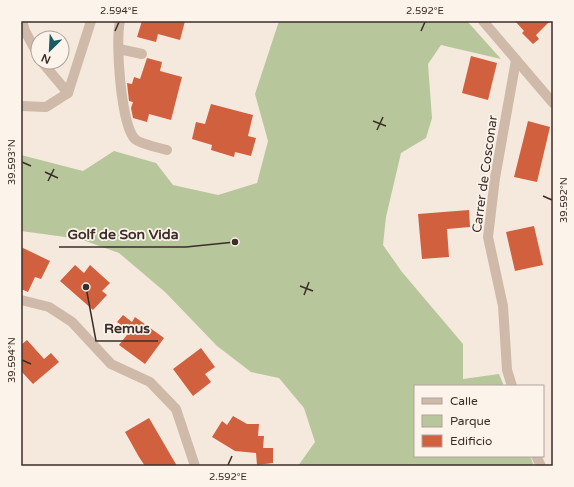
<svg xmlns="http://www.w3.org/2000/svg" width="574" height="487" font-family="'Varela Round',sans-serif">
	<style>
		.green { fill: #b8c69b }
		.building { fill: #d1603f }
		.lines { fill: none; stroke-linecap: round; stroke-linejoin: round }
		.minor { stroke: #cfb9a8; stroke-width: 10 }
		.ticks { fill: none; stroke: #3b2e29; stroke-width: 1.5 }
		.labels { text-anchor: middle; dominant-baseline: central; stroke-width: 3.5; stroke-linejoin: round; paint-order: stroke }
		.street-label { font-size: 13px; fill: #3b2e29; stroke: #fcf3eb }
		.leader { fill: none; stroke: #3b2e29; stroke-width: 1.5 }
		.callout-dot { fill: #3b2e29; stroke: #fcf3eb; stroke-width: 1.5 }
		.callout-label { font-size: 14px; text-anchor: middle; font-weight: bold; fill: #3b2e29; stroke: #fcf3eb; stroke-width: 3.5; stroke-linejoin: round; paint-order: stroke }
		.neatline { fill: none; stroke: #3b2e29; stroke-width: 1.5 }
		.ticks-label { font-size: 10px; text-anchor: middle; fill: #3b2e29 }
	</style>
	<rect width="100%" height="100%" fill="#f5e9dd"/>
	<!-- green -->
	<polygon class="green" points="279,21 467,21 501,59 441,45 428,64 432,118 426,138 401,153 386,217 383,245 402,272 463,344 463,379 499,374 504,386 415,386 415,456 530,456 534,466 298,466 315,442 304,408 279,378 251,372 217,346 165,292 119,253 80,239 21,231 21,155 83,171 114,151 156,163 173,185 218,195 257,183 268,141 255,94"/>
	<!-- building -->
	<g class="building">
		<polygon points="142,21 185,21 180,40 158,34 156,42 137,37"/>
		<polygon points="515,21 550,21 536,35 539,39 533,44 522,33 524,31"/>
		<polygon points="471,56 497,63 488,100 462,93"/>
		<polygon points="147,58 162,62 160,71 182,77 171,120 149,114 147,122 133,118 131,108 133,102 129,101 127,83 132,84 134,77 140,79"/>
		<polygon points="211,104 253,115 248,136 256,138 251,156 235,152 234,157 211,150 212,145 192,139 196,122 205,124"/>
		<polygon points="528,121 550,127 537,182 514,177"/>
		<polygon points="469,210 470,227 447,229 449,257 422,259 418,214"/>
		<polygon points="534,226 543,265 515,271 506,232"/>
		<polygon points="21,247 50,261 41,279 35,277 28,292 21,289"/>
		<polygon points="75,265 84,273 90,265 110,283 102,291 107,295 93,310 60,281"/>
		<polygon points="123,315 132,322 135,317 164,338 145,364 119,345 130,331 117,322"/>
		<polygon points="27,340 44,359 51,353 59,362 33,384 21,371 21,345"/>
		<polygon points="201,348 215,367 205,374 211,382 193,396 173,369"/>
		<polygon points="233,416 247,424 259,424 258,436 264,436 263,448 273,448 273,463 257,465 256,453 235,451 212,437 222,421 227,425"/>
		<polygon points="149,418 177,466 145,466 139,457 125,432"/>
	</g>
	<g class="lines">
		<!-- minor -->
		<g class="minor">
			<polyline points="22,21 25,31 38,55"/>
			<path d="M 120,21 C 115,41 121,126 135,139 C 140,144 160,148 167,150"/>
			<polyline points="483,21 553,103"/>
			<polyline points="119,49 142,54"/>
			<polyline points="42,62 68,93"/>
			<polyline points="21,106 46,107 68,93 91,21"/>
			<polyline points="21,300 49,307 72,322 111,364 150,382 176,409 195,466"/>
			<polyline points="512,386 507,370 503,306 488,237 495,178 516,60"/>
			<polyline points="536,456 541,466"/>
		</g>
	</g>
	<!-- ticks -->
	<path class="ticks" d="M 115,31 L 119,22M 421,31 L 425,22M 373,121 L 386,126M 377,130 L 383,117M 22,162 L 31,166M 45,172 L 58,178M 48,181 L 54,169M 543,196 L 552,200M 300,286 L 313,291M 304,295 L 309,282M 22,360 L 31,364M 228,465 L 232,456"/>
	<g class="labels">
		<!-- street labels -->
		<g class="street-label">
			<text transform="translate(485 174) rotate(-82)">Carrer de Cosconar</text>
		</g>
	</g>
	<!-- callouts -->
	<path class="leader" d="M235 242L186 247H59M86 287L96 341H158"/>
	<g class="callout-dot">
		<circle cx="235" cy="242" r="4"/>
		<circle cx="86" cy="287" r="4"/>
	</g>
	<g class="callout-label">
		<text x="123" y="239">Golf de Son Vida</text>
		<text x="127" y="333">Remus</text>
	</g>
	<!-- border -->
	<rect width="574" height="487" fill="none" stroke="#fcf3eb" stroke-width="44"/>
	<!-- legend -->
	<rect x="414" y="385" width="130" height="72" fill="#fcf3eb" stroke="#afa49d"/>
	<rect x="422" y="398" width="20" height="6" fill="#cfb9a8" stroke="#afa49d"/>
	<text x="450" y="405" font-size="12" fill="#3b2e29">Calle</text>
	<rect x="422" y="415" width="20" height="12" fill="#b8c69b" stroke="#afa49d"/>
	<text x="450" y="425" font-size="12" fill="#3b2e29">Parque</text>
	<rect x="422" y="435" width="20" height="12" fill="#d1603f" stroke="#afa49d"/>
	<text x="450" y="445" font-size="12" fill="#3b2e29">Edificio</text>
	<!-- north arrow -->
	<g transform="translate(50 50) rotate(204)"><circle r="19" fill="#fcf3eb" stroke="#afa49d"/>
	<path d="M0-3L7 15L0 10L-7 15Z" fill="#1a5d61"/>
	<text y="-6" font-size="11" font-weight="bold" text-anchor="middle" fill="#3b2e29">N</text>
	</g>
	<rect x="22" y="22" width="530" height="443" class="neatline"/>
	<g class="ticks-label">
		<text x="119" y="14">2.594°E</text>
		<text x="425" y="14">2.592°E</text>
		<text transform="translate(11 162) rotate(-90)" y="4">39.593°N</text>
		<text transform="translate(563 200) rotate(-90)" y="4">39.592°N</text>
		<text transform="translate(11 360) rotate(-90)" y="4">39.594°N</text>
		<text x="228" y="480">2.592°E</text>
	</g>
</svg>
